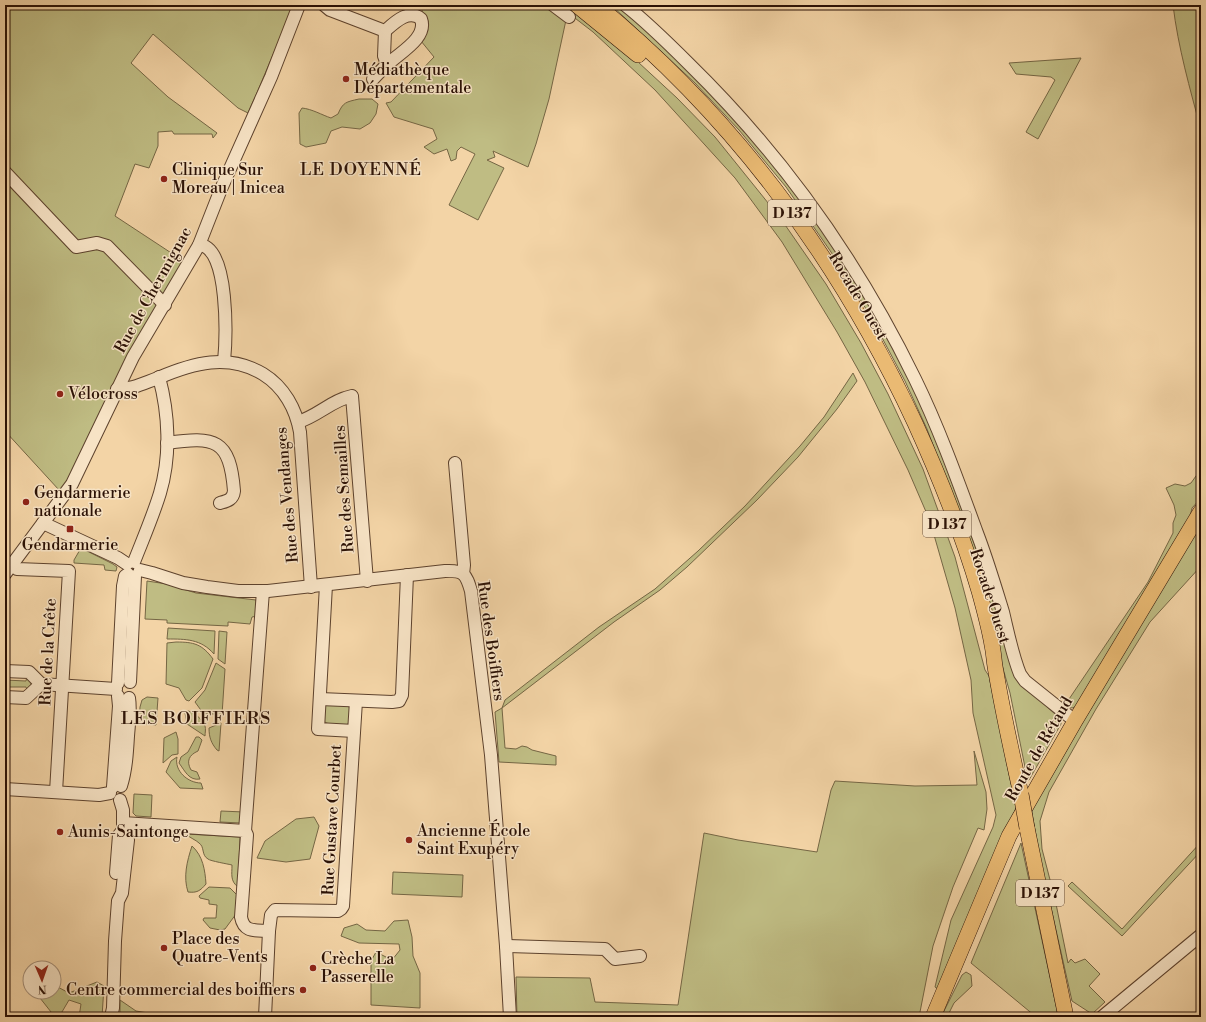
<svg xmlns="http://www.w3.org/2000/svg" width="1206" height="1022" font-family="'Libre Bodoni',serif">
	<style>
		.green { fill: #bfbc83; stroke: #756644 }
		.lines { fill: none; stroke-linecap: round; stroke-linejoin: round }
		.minor-casing { stroke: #5d422d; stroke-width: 14 }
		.major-casing { stroke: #2b1105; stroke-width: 16 }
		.highway-casing { stroke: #2b1105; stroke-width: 18 }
		.minor { stroke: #f7e3c5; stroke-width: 12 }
		.major { stroke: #eaba73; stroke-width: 15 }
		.highway { stroke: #eaba73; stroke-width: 17 }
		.major-bridge-casing { stroke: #2b1105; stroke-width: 16; stroke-linecap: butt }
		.major-bridge { stroke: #eaba73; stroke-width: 15 }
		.poi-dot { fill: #8f2418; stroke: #f7e3c5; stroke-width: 1.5 }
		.labels { text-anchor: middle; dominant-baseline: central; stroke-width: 3; stroke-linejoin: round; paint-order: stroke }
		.shield { fill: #f7e3c5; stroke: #68503f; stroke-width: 1 }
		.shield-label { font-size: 15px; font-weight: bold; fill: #2b1105 }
		.poi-label { font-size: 16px; fill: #2b1105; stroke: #f7e3c5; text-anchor: start }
		.street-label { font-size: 16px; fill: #2b1105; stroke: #f7e3c5 }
		.neighbourhood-label { font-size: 17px; letter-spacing: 1px; fill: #2b1105; stroke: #f7e3c5 }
		.quarter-label { font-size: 18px; letter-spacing: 1px; fill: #2b1105; stroke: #f7e3c5 }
	</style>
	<rect width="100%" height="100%" fill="#f3d4a6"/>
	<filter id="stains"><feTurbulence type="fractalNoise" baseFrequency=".005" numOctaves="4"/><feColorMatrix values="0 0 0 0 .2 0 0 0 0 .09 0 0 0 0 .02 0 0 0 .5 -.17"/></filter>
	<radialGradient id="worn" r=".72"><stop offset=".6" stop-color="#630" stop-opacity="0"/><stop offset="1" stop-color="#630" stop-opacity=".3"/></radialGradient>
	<!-- green -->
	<g class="green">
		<polygon points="5,5 294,5 256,95 248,113 238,108 153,34 131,63 168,97 217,133 213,138 212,134 174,134 172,131 158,132 158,146 149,168 135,164 115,216 185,262 64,487 59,490 5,431"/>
		<polygon points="422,5 547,5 566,20 549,99 536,144 528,167 493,151 495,157 487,160 504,168 478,220 449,205 475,154 461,147 457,151 456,159 451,161 447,149 434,154 424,147 437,139 433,129 394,117 386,103 391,102 434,57 421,41 427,30 428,21 422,13"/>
		<polygon points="558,5 571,5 599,26 677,98 715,137 781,219 826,284 861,343 888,394 923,469 955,557 985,670 989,676 1016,808 938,989 935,987 951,920 993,827 996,815 973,713 971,680 955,608 930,521 908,470 865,382 837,332 782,242 735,178 655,90 593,32"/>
		<polygon points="611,5 618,5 645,27 690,70 773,161 860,285 920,399 966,512 1023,685 1056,715 1061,721 1061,724 1029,780 1028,780 1026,772 1010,693 959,514 927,429 905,381 871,317 831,252 786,187 739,130 695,83"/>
		<path d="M 1173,5 L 1201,5 L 1201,130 C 1190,89 1178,47 1173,5 Z"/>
		<polygon points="1081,58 1038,139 1026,132 1055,80 1051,77 1016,74 1009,63"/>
		<path d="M 359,99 L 372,99 L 378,104 L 376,114 L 370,123 L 360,129 L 342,127 L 331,131 L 326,143 L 306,147 L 300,144 L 299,113 L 302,108 C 312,109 322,115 331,118 L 338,114 C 343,102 346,102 359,99 Z"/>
		<polygon points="853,373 857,381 837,409 798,457 757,500 687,567 660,590 614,622 502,708 505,748 516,749 522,746 527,747 532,750 556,756 556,765 499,762 495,712 502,708 505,700 599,627 655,589 698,551 745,506 800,446 824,417"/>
		<polygon points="1201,469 1201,498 1192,508 1188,525 1079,706 1072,708 1065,705 1148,582 1173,533 1173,523 1176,515 1174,505 1166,488 1175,484 1185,486 1191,483"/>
		<polygon points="1201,530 1201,566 1150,622 1096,709 1049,792 1040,821 1042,849 1055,899 1068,963 1071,959 1075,963 1085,959 1100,974 1089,986 1105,1002 1092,1014 1072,1001 1041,863 1031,808 1194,536"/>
		<polygon points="81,548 113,564 117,567 116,571 105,570 104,565 74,563 74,560"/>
		<polygon points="147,581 167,584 196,593 256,600 257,616 252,617 250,624 228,622 228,626 167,623 167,620 145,619"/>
		<path d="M 168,628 L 215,631 L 214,654 C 201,639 186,639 167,639 Z"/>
		<polygon points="219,631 227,632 225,664 218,659"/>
		<path d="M 176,642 C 194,642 202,644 213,659 L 202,688 L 189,701 L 186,700 L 179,688 L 166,684 L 167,643 Z"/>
		<polygon points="216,663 225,669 222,715 203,713 195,702 205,690"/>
		<path d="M 27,675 C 31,682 33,685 28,693 L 26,687 L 5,687 L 5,680 L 26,681 Z"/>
		<polygon points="147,697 158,698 156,725 139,723 140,707 142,700"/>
		<path d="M 325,704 L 347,704 L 351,710 L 350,723 C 342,728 329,726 322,720 Z"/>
		<path d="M 188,711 C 194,712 203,720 205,726 C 206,729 205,733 205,736 L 187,724 L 185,713 Z"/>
		<path d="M 221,723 L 219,751 L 217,750 C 211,743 209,737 209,728 Z"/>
		<polygon points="176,732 178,739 178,754 172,755 163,763 164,738"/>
		<path d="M 196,737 L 199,737 L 202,740 L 198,751 C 189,755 186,761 191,770 L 197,772 L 200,779 C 189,781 185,771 179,763 L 181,757 L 188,752 Z"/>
		<polygon points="974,751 986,792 987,809 984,830 978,828 953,887 933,946 919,1017 517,1017 516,977 590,978 595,1002 678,1005 704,833 738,840 817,852 831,790 835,781 915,786 977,785"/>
		<path d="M 177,757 C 174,771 188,783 201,783 L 203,789 L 180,788 L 166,772 L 171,761 Z"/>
		<polygon points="134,794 152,795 151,817 136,816 133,813"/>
		<polygon points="221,811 244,812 241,823 220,822"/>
		<polygon points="314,817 319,826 310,859 286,862 257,858 265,841 296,819"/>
		<path d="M 186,834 L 240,837 L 238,887 C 230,881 232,874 232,865 C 228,864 210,861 208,859 C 201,855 205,847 199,843 C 196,840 190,838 186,834 Z"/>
		<polygon points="1201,842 1201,851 1122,936 1068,886 1072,882 1122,929"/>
		<polygon points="1021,843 1057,1010 1057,1017 1035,1016 971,963"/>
		<path d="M 192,846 C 203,856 205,870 206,884 C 200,891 197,893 188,892 C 183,877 187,861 192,846 Z"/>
		<polygon points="393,872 463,875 462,897 392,894"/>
		<polygon points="209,887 230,888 237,895 236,914 225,929 220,930 210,928 203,920 204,918 216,918 217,905 209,904 209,900 200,898 199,896"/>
		<polygon points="408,920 412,937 413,956 420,973 420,1008 371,1005 371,961 376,952 392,960 400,950 399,944 359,943 341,936 344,928 357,924 366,930 385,931 394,921"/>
		<polygon points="966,972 971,975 972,986 954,1003 947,1017 941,1017 962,975"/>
		<polygon points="97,982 104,986 102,1017 79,1017 81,1004 69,1000 59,1017 55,1017 40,998 39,992 54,992 54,985 69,993"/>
		<polygon points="120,1000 136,1011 148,1013 152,1017 120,1017"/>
	</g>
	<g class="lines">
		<!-- minor casing -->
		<g class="minor-casing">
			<g id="minor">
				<path d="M 324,5 L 330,10 L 385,31 C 394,23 409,8 421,19 C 428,38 399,53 388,64 C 382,69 378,74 373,79"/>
				<polyline points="553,5 569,17"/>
				<path d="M 625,5 C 648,23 669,44 689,64 C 782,155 858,262 915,379 C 939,428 958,481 977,533 C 987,559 995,586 1003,612 C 1008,633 1012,654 1020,674 L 1025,681 L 1075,721"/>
				<polyline points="385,31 384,56 387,64"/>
				<polyline points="5,172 76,247 97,243 107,246 165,305"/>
				<path d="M 199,245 C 230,246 226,341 224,362"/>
				<path d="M 117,389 C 131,390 144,383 158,378 C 193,363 228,353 263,374 C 284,387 296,409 300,432 L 311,587"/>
				<path d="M 298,422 C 318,416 332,400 352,396 L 367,581"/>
				<path d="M 167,443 C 215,436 230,439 234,491 C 233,500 227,501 220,503"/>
				<polyline points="455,463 464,565 463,574"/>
				<polyline points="43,523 118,558 127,564"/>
				<path d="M 134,562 C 143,539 153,516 160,493 C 171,456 169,414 159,377"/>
				<polyline points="12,564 17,569 69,571 56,792"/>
				<path d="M 140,570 L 152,573 L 183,583 L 207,587 L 238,591 L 268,591 L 445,571 C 464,570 466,574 471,591 L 491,755 L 506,946 L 510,1017"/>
				<polyline points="5,574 72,484 133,357 199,245 221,189 271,77 299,5"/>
				<polyline points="326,585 318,729 354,731"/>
				<polyline points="5,671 29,672 41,684 116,689"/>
				<polyline points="130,682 135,576"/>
				<polyline points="118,683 123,586 125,576 128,574"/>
				<polyline points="5,697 26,698 41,684"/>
				<polyline points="320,699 392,702 399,701 402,695 407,575"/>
				<path d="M 121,786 C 126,770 127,753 128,736 C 129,723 131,710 129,698"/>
				<polyline points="113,787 119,706 118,696"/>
				<polyline points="5,789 99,795 110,793"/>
				<path d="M 123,823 L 245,831 L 247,835 L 241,917 C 244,933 255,930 269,931"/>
				<polyline points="245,831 263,591"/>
				<polyline points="116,873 119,835 123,830"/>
				<polyline points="506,946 605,949 615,959 640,956"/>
				<polyline points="111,1017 113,1008 115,941 118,901 122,893 128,840 123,830 123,810 120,800"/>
				<polyline points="265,1017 269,931 271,915 275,910 338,911 341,909 343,906 356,701"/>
				<polyline points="1102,1017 1201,935"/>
			</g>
		</g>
		<!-- major casing -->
		<g class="major-casing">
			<g id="major">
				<path d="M 597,5 C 735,118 840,262 915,423 C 940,478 962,533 979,591 C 984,609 989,627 992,645 C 994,654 994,663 996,672 C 1003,713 1012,754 1021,794"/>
				<polyline points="1027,828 1066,1017"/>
				<polyline points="933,1017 1009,836 1075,721 1201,511"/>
			</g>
		</g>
		<!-- highway casing -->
		<g class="highway-casing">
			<polyline id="highway" points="578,5 638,54"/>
		</g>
		<!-- minor -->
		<use href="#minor" class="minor"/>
		<!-- major -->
		<use href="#major" class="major"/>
		<!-- highway -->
		<use href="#highway" class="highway"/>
		<!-- major-bridge casing -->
		<g class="major-bridge-casing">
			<polyline id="major-bridge" points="1021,794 1027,828"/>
		</g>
		<!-- major-bridge -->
		<use href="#major-bridge" class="major-bridge"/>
	</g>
	<!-- markers -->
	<g class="poi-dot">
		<circle cx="346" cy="79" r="4"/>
		<circle cx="164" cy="179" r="4"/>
		<circle cx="60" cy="394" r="4"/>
		<circle cx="26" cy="502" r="4"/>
		<rect x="66" y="525" width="8" height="8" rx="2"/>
		<circle cx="60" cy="832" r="4"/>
		<circle cx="409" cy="840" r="4"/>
		<circle cx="164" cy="948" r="4"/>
		<circle cx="313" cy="968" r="4"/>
		<circle cx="303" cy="990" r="4"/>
	</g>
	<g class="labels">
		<!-- shield labels -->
		<g class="shield">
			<rect x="768" y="200" width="48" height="26" rx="3"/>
			<rect x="923" y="511" width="48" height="26" rx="3"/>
			<rect x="1016" y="880" width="48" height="26" rx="3"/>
		</g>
		<g class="shield-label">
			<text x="792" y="213">D 137</text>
			<text x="947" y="524">D 137</text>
			<text x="1040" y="893">D 137</text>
		</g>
		<!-- poi labels -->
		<g class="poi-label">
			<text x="354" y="70">Médiathèque<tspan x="354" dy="18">Départementale</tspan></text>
			<text x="172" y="170">Clinique Sur<tspan x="172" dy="18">Moreau | Inicea</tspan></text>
			<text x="68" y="394">Vélocross</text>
			<text x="34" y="493">Gendarmerie<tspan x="34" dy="18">nationale</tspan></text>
			<text x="70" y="545" text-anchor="middle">Gendarmerie</text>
			<text x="417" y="831">Ancienne École<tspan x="417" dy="18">Saint Exupéry</tspan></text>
			<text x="68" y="832">Aunis-Saintonge</text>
			<text x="172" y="939">Place des<tspan x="172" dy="18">Quatre-Vents</tspan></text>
			<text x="321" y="959">Crèche La<tspan x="321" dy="18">Passerelle</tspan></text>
			<text x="295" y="990" text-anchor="end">Centre commercial des boiffiers</text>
		</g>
		<!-- street labels -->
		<g class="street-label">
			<text transform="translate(153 290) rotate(-61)">Rue de Chermignac</text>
			<text transform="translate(858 296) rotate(59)">Rocade Ouest</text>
			<text transform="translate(344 489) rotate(-94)">Rue des Semailles</text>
			<text transform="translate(287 495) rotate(-95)">Rue des Vendanges</text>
			<text transform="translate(990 596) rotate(72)">Rocade Ouest</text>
			<text transform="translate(491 641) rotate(82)">Rue des Boiffiers</text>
			<text transform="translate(48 652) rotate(-87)">Rue de la Crête</text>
			<text transform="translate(1039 749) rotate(-60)">Route de Rétaud</text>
			<text transform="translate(332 820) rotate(-87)">Rue Gustave Courbet</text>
		</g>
		<!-- neighbourhood labels -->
		<g class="neighbourhood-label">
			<text x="361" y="170">LE DOYENNÉ</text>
		</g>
		<!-- quarter labels -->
		<g class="quarter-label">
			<text x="196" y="718">LES BOIFFIERS</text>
		</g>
	</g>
	<!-- margin -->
	<rect width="1206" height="1022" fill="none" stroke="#f3d4a6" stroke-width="20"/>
	<rect x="6" y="6" width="1194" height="1010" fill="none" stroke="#2b1105" stroke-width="2"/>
	<rect x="10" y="10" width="1186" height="1002" fill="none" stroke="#2b1105"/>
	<!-- north arrow -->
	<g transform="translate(42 980) rotate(178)"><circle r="19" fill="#f7e3c5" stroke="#a58f78"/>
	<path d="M0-3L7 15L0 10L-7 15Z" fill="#8f2418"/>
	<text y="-6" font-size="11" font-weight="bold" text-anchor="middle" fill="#2b1105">N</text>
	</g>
	<rect width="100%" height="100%" filter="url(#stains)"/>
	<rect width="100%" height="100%" fill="url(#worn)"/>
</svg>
